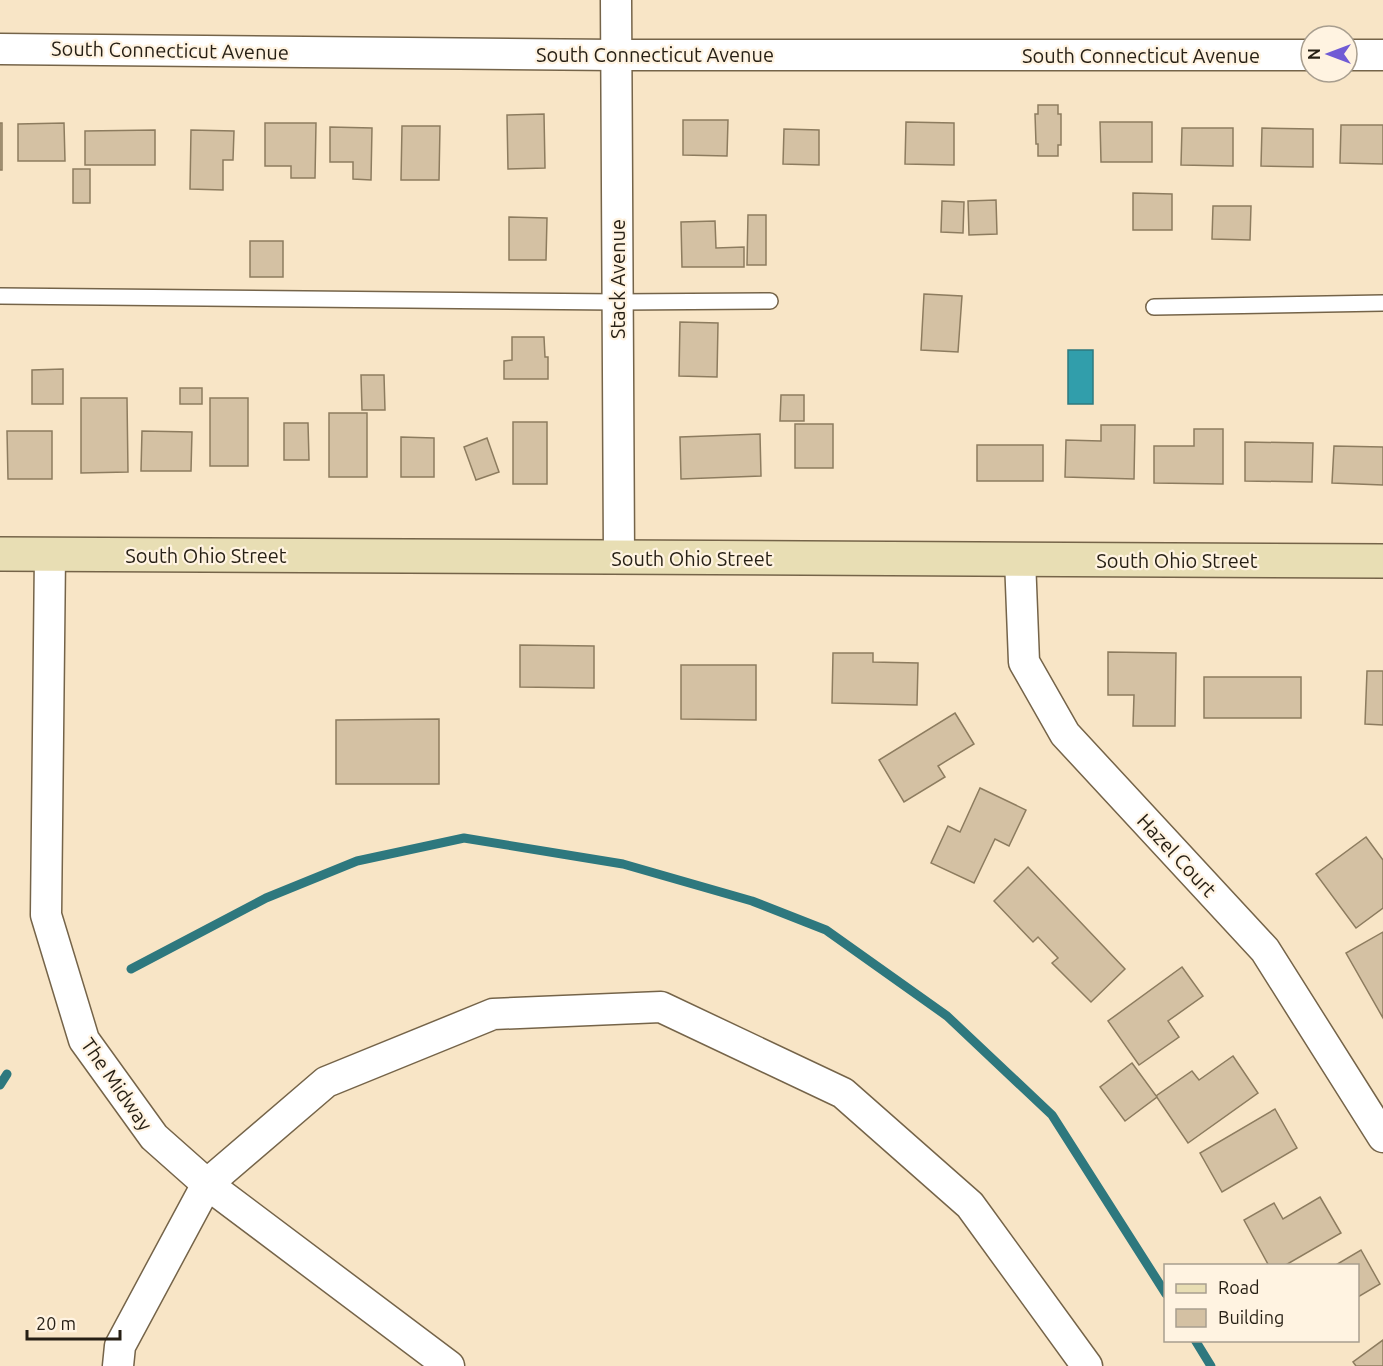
<svg xmlns="http://www.w3.org/2000/svg" width="1383" height="1366" font-family="Ubuntu,sans-serif">
	<style>
		.water { fill: #319eab; stroke: #2e787e; stroke-width: 1.5 }
		.lines { fill: none; stroke-linecap: round; stroke-linejoin: round }
		.stream { stroke: #2e787e; stroke-width: 9 }
		.building { fill: #d4c1a3; stroke: #8d7c5f; stroke-width: 1.5 }
		.lane-casing { stroke: #756449; stroke-width: 18 }
		.street-casing { stroke: #756449; stroke-width: 33 }
		.secondary-casing { stroke: #756449; stroke-width: 36 }
		.lane { stroke: #fff; stroke-width: 15 }
		.street { stroke: #fff; stroke-width: 30 }
		.secondary { stroke: #e8deb4; stroke-width: 33 }
		.labels { text-anchor: middle; dominant-baseline: central; stroke-width: 4.5; stroke-linejoin: round; paint-order: stroke }
		.street-label { font-size: 20px; fill: #261f14; stroke: #fff3e1 }
	</style>
	<rect width="100%" height="100%" fill="#f8e5c6"/>
	<!-- water -->
	<rect class="water" x="1068" y="350" width="25" height="54"/>
	<g class="lines">
		<!-- stream -->
		<g class="stream">
			<polyline points="131,969 266,898 357,861 464,838 623,864 752,901 826,930 947,1016 1052,1115 1166,1294"/>
			<polyline points="0,1085 7,1074"/>
			<polyline points="1195,1340 1211,1366"/>
		</g>
	</g>
	<!-- building -->
	<g class="building">
		<polygon points="1038,105 1058,105 1058,114 1061,114 1061,145 1058,145 1058,156 1038,156 1038,144 1036,144 1035,114 1038,114"/>
		<polygon points="544,114 545,168 508,169 507,115"/>
		<polygon points="683,120 728,120 727,156 683,155"/>
		<polygon points="906,122 954,123 954,165 905,164"/>
		<polygon points="1100,122 1152,122 1152,162 1101,162"/>
		<rect x="0" y="123" width="2" height="47"/>
		<polygon points="64,123 65,161 18,161 18,124"/>
		<polygon points="265,123 316,123 315,178 291,178 291,166 265,166"/>
		<polygon points="1341,125 1383,125 1383,164 1340,163"/>
		<polygon points="402,126 440,126 439,180 401,180"/>
		<polygon points="330,127 372,128 371,180 353,179 353,162 330,162"/>
		<polygon points="1182,128 1233,128 1233,166 1181,165"/>
		<polygon points="1262,128 1313,129 1313,167 1261,166"/>
		<polygon points="784,129 819,130 819,165 783,164"/>
		<polygon points="155,130 155,165 85,165 85,131"/>
		<polygon points="191,130 234,131 233,160 223,160 223,190 190,189"/>
		<rect x="73" y="169" width="17" height="34"/>
		<polygon points="1133,193 1172,194 1172,230 1133,230"/>
		<polygon points="996,200 997,234 969,235 968,201"/>
		<polygon points="942,201 964,202 963,233 941,232"/>
		<polygon points="1213,206 1251,206 1250,240 1212,239"/>
		<polygon points="748,215 766,215 766,265 747,265"/>
		<polygon points="509,217 547,218 546,260 509,260"/>
		<polygon points="715,221 716,248 744,247 744,267 682,267 681,222"/>
		<rect x="250" y="241" width="33" height="36"/>
		<polygon points="924,294 962,296 958,352 921,350"/>
		<polygon points="680,322 718,323 717,377 679,376"/>
		<polygon points="512,337 544,337 545,357 548,357 548,379 504,379 504,361 512,360"/>
		<polygon points="63,369 63,404 32,404 32,370"/>
		<polygon points="361,375 384,375 385,410 362,410"/>
		<rect x="180" y="388" width="22" height="16"/>
		<polygon points="781,395 804,395 804,421 780,421"/>
		<polygon points="81,398 127,398 128,472 81,473"/>
		<rect x="210" y="398" width="38" height="68"/>
		<rect x="329" y="413" width="38" height="64"/>
		<rect x="513" y="422" width="34" height="62"/>
		<polygon points="284,423 308,423 309,460 284,460"/>
		<rect x="795" y="424" width="38" height="44"/>
		<polygon points="1101,425 1135,425 1134,479 1065,477 1066,440 1101,441"/>
		<polygon points="1194,429 1223,429 1223,484 1154,483 1154,446 1194,446"/>
		<polygon points="7,431 52,431 52,479 8,479"/>
		<polygon points="142,431 192,432 191,471 141,471"/>
		<polygon points="760,434 761,476 681,479 680,437"/>
		<polygon points="401,437 434,438 434,477 401,477"/>
		<polygon points="487,438 499,472 476,480 464,447"/>
		<polygon points="1245,442 1313,443 1312,482 1245,481"/>
		<rect x="977" y="445" width="66" height="36"/>
		<polygon points="1334,446 1383,447 1383,485 1332,483"/>
		<polygon points="520,645 594,646 594,688 520,687"/>
		<polygon points="1108,652 1176,653 1175,726 1133,726 1134,695 1108,695"/>
		<polygon points="833,653 873,653 873,662 918,663 917,705 832,703"/>
		<polygon points="681,665 756,665 756,720 681,719"/>
		<polygon points="1367,671 1383,671 1383,725 1365,724"/>
		<rect x="1204" y="677" width="97" height="41"/>
		<polygon points="955,713 974,744 938,766 945,777 904,802 879,760"/>
		<polygon points="439,719 439,784 336,784 336,720"/>
		<polygon points="980,788 1026,810 1009,846 995,839 974,883 931,863 948,826 960,832"/>
		<polygon points="1366,837 1383,860 1383,908 1356,928 1316,874"/>
		<polygon points="1028,867 1125,969 1091,1002 1052,963 1058,958 1038,937 1033,942 994,901"/>
		<polygon points="1383,932 1383,1018 1346,953"/>
		<polygon points="1182,967 1203,996 1168,1021 1179,1037 1139,1065 1108,1021"/>
		<polygon points="1233,1056 1258,1093 1188,1143 1156,1096 1192,1071 1199,1080"/>
		<polygon points="1132,1063 1157,1097 1125,1121 1100,1087"/>
		<polygon points="1275,1109 1297,1148 1222,1192 1200,1153"/>
		<polygon points="1320,1197 1341,1233 1284,1266 1269,1266 1244,1220 1274,1203 1283,1219"/>
		<polygon points="1361,1250 1380,1284 1358,1297 1358,1266 1334,1266"/>
		<polygon points="1383,1340 1383,1366 1356,1366 1353,1362"/>
	</g>
	<g class="lines">
		<!-- lane casing -->
		<g class="lane-casing">
			<g id="lane">
				<polyline points="0,296 617,302 770,301"/>
				<polyline points="1154,307 1383,303"/>
			</g>
		</g>
		<!-- street casing -->
		<g class="street-casing">
			<g id="street">
				<polyline points="616,0 619,557"/>
				<polyline points="0,49 616,55 1311,55"/>
				<polyline points="1347,55 1383,55"/>
				<polyline points="50,554 46,915 84,1040 154,1137 207,1184 449,1366"/>
				<polyline points="1020,559 1024,662 1065,734 1265,950 1383,1137"/>
				<polyline points="118,1366 120,1346 207,1184 326,1082 493,1014 661,1007 843,1093 970,1205 1087,1366"/>
			</g>
		</g>
		<!-- secondary casing -->
		<g class="secondary-casing">
			<polyline id="secondary" points="0,554 1383,561"/>
		</g>
		<!-- lane -->
		<use href="#lane" class="lane"/>
		<!-- street -->
		<use href="#street" class="street"/>
		<!-- secondary -->
		<use href="#secondary" class="secondary"/>
	</g>
	<g class="labels">
		<!-- street labels -->
		<g class="street-label">
			<text transform="translate(170 50) rotate(1)">South Connecticut Avenue</text>
			<text x="655" y="54">South Connecticut Avenue</text>
			<text x="1141" y="55">South Connecticut Avenue</text>
			<text transform="translate(617 279) rotate(-90)">Stack Avenue</text>
			<text x="206" y="555">South Ohio Street</text>
			<text x="692" y="558">South Ohio Street</text>
			<text x="1177" y="560">South Ohio Street</text>
			<text transform="translate(1177 855) rotate(47)">Hazel Court</text>
			<text transform="translate(117 1084) rotate(55)">The Midway</text>
		</g>
	</g>
	<!-- legend -->
	<rect x="1164" y="1264" width="195" height="78" fill="#fff3e1" stroke="#a89e8f" stroke-width="1.5"/>
	<rect x="1176" y="1284" width="30" height="9" fill="#e8deb4" stroke="#a89e8f" stroke-width="1.5"/>
	<text x="1218" y="1294" font-size="18" fill="#261f14">Road</text>
	<rect x="1176" y="1309" width="30" height="18" fill="#d4c1a3" stroke="#a89e8f" stroke-width="1.5"/>
	<text x="1218" y="1324" font-size="18" fill="#261f14">Building</text>
	<!-- north arrow -->
	<g transform="translate(1329 54) rotate(270)"><circle r="28" fill="#fff3e1" stroke="#a89e8f" stroke-width="1.5"/>
	<path d="M0-4.5L10 22L0 15L-10 22Z" fill="#705bd5"/>
	<text y="-9" font-size="16" font-weight="bold" text-anchor="middle" fill="#261f14">N</text>
	</g>
	<!-- scale -->
	<path d="M27 1330v9h93v-9" fill="none" stroke="#261f14" stroke-width="3"/>
	<text x="36" y="1330" font-size="18" fill="#261f14" stroke="#fff3e1" stroke-width="4.5" paint-order="stroke">20 m</text>
</svg>
